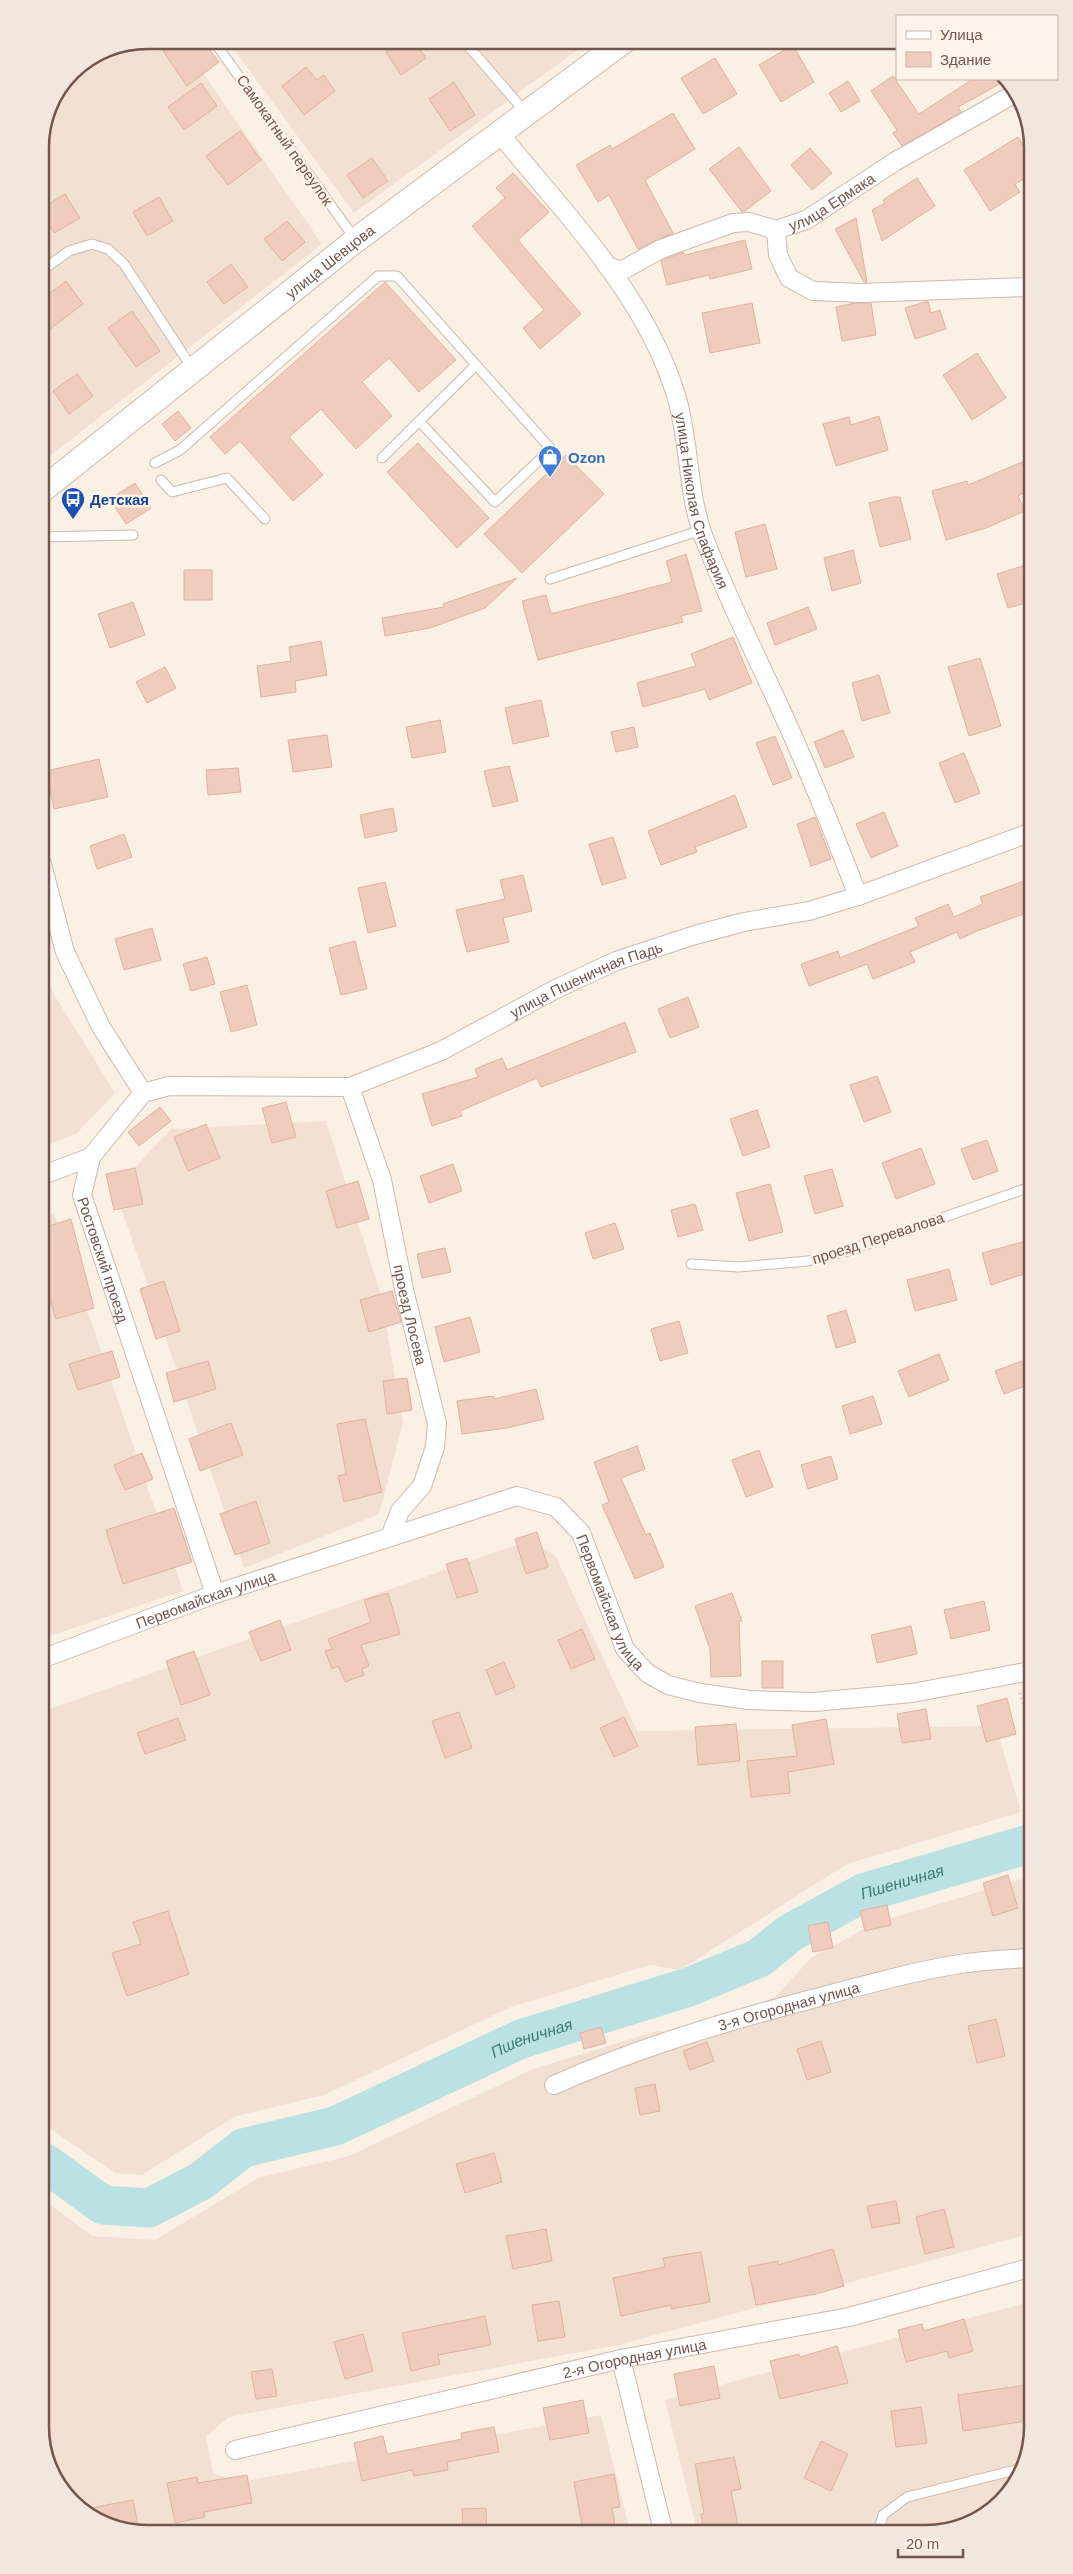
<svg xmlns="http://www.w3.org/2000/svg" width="1073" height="2574" font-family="Helvetica,sans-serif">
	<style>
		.residential { fill: #f2e1d3 }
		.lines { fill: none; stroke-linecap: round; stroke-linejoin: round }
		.river { stroke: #bae1e3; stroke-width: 39 }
		.building { fill: #efccbd; stroke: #e0b29f }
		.service-casing { stroke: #ceb9ae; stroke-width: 11 }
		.minor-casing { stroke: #ceb9ae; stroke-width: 20 }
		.secondary-casing { stroke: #d0b8ac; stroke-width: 26 }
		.path { stroke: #d3b0a1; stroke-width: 3; stroke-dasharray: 1 4; stroke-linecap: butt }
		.service { stroke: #fff; stroke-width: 9 }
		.minor { stroke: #fff; stroke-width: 18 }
		.secondary { stroke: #fff; stroke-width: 24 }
		.labels { text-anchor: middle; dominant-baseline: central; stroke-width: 5; stroke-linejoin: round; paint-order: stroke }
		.street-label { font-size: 15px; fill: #72554b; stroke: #fef4ea }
		.shop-label { font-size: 15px; font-weight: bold; fill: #366cbe; stroke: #fef4ea; text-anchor: start }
		.transit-label { font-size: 15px; font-weight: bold; fill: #164399; stroke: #fef4ea; text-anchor: start }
		.water-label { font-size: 16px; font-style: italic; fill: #43797d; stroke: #fef4ea }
		.rim { fill: none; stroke: #72554b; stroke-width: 2.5 }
	</style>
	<rect width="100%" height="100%" fill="#fbf0e4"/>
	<!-- residential -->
	<g class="residential">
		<polygon points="146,40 180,40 322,244 41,463 40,140 48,105 71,71 106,48"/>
		<polygon points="227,40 591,40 354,213"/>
		<polygon points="42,975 115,1093 77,1133 43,1147"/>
		<polygon points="326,1121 381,1295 403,1423 379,1514 244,1568 117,1196 124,1179 171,1129"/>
		<polygon points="54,1213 183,1591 44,1638 43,1217"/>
		<polygon points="530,1540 555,1555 637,1731 996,1726 1021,1812 847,1864 680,1970 650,1965 511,2007 324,2095 236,2116 142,2175 115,2173 45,2125 44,1711"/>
		<polygon points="1032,1876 1033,2233 618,2345 229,2417 206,2436 213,2473 241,2482 601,2415 630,2531 139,2534 81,2512 46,2462 45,2201 92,2236 155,2240 258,2178 349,2156 533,2069 657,2031 694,2036 775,1997 811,1958 875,1923"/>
		<polygon points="1033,2301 1033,2428 1011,2492 961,2528 697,2530 665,2400"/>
	</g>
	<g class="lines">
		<!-- river -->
		<path class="river" id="s1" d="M 45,2163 L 103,2205 L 149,2208 L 201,2181 L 243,2148 L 335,2126 L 521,2039 L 689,1987 L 759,1958 L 790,1933 L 863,1893 L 1032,1843"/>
	</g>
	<!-- building -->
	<g class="building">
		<polygon points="178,40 202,40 219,62 187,86 163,51"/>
		<polygon points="403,40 414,40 426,58 401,75 386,52"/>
		<polygon points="793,45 814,82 781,102 759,65"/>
		<polygon points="715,58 737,94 703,114 681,78"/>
		<polygon points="306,67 317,80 324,75 335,91 304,115 282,86"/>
		<polygon points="893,76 919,114 973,79 1003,79 1005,81 958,107 961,112 902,146 893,133 897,130 871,91"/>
		<polygon points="848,81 860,101 841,112 829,93"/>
		<polygon points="454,82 475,115 450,131 429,99"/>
		<polygon points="201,83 217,106 184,130 168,107"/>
		<polygon points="673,113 695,149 645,180 673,233 638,249 609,195 598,202 576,165 610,145 612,149"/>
		<polygon points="240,131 261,160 228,185 206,156"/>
		<polygon points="1018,137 1028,154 1028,177 1015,184 1020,192 990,211 964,170"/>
		<polygon points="739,147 771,191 744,212 742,212 709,169"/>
		<polygon points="810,148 832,173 812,190 791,165"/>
		<polygon points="372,158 388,181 363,198 347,175"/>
		<polygon points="513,173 549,212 518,240 581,314 540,349 523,328 544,310 472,226 505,198 496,188"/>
		<polygon points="917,178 935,206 882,241 872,210 885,203 883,200"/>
		<polygon points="65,194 80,218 54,233 40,209"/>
		<polygon points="159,197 173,221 147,236 133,212"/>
		<polygon points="856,218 867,282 864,282 835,229"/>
		<polygon points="287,221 305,242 282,261 264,239"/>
		<polygon points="745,240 752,269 710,279 709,275 667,285 661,261 683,252 685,255"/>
		<polygon points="231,264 248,287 224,304 207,282"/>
		<polygon points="66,281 83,304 41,336 41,300"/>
		<polygon points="385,282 456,360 419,392 389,358 362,382 392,416 356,449 321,409 289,437 323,475 293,501 240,441 225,454 210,437"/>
		<polygon points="928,301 931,313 940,310 946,329 915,339 905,308"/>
		<polygon points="752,303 760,343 710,353 702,313"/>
		<polygon points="855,303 871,303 876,335 842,341 836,307"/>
		<polygon points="132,311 160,351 136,367 108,328"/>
		<polygon points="977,353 1006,398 972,420 943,375"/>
		<polygon points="77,374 93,396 69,414 53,391"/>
		<polygon points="178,411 191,428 175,441 162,424"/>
		<polygon points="879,416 888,450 836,466 823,424 849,417 851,425"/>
		<polygon points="418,443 489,518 457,548 387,472"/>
		<polygon points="566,455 604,494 522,573 484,534"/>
		<polygon points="1022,462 1028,477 1028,491 1018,496 1025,511 986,528 946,540 932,491 967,481 968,485"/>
		<polygon points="135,483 151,508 126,524 110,499"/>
		<polygon points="893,497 900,497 911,539 880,547 869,503"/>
		<polygon points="765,524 777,569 746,577 735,532"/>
		<polygon points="853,550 861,583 832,591 824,558"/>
		<polygon points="686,554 702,611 681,616 683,622 538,660 522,601 546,595 551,614 672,582 666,561"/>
		<polygon points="1029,564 1029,602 1008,608 997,574"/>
		<rect x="184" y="570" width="28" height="30"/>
		<polygon points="517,578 485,608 430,628 385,636 382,618 444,607 443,604"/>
		<polygon points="133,602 145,635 110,648 98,614"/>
		<polygon points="808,607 817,629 775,645 767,623"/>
		<polygon points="733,637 752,683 709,700 705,689 643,707 637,683 696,666 691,654"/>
		<polygon points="321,641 327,675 295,681 296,692 261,697 257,666 291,661 289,647"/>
		<polygon points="980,658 1001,726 969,736 948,667"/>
		<polygon points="165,667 176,688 147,703 136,682"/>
		<polygon points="879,675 890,713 862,721 852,683"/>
		<polygon points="541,700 549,736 513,744 505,708"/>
		<polygon points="440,720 446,752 412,758 406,727"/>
		<polygon points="634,727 638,747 616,752 611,732"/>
		<polygon points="843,730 854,757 825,768 814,742"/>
		<polygon points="327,735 332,767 293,772 288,740"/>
		<polygon points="775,736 792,778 773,785 756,743"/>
		<polygon points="964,753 980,793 955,803 939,763"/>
		<polygon points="99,759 108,797 54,809 46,771"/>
		<polygon points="509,766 518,801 493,807 484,771"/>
		<polygon points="238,768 241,792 208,795 206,770"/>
		<polygon points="735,795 747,827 695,847 697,852 661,865 648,831"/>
		<polygon points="393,808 397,831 365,838 360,815"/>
		<polygon points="884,812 898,846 871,858 856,824"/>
		<polygon points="815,817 831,859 811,866 797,824"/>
		<polygon points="124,834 132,857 97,869 90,846"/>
		<polygon points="613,837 626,878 602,885 589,844"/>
		<polygon points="523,875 532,911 503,918 509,942 467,952 456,910 505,899 500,880"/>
		<polygon points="1024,881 1029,894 1029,912 977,931 960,939 957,932 910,952 915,962 873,979 867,964 809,986 801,964 838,951 840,958 919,926 915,918 948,904 954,917 983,904 980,897"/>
		<polygon points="385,882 396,926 368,933 358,888"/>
		<polygon points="152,928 161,960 124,970 115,939"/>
		<polygon points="355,941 367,989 341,995 329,948"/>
		<polygon points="207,957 215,984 191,991 183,964"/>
		<polygon points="247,985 257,1025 231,1032 220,992"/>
		<polygon points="688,997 699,1027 670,1038 658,1009"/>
		<polygon points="625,1022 636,1052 541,1087 537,1078 460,1111 462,1116 432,1126 422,1094 478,1077 475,1069 502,1058 507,1070"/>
		<polygon points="877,1076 891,1112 864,1122 850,1085"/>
		<polygon points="286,1102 296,1137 272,1143 262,1108"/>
		<polygon points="160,1107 171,1121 139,1146 128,1132"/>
		<polygon points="757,1110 770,1147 743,1156 730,1119"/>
		<polygon points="206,1124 220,1158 188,1171 174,1137"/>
		<polygon points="987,1140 998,1171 973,1180 961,1149"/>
		<polygon points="921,1148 935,1184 896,1199 882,1163"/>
		<polygon points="453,1164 462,1191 429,1203 420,1176"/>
		<polygon points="135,1168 143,1204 114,1210 106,1174"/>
		<polygon points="832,1169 843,1206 815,1214 804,1176"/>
		<polygon points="358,1181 369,1219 337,1228 326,1191"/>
		<polygon points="770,1184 783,1232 749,1241 736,1193"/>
		<polygon points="695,1204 703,1230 678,1237 671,1210"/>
		<polygon points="71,1219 94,1308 56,1319 43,1275 43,1228"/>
		<polygon points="615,1223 624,1249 593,1259 585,1233"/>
		<polygon points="1030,1240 1030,1272 991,1285 982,1253"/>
		<polygon points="445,1248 451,1272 422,1278 417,1254"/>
		<polygon points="949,1269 957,1300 915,1311 907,1280"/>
		<polygon points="164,1281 180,1331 156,1339 140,1289"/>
		<polygon points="392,1291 401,1322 369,1332 360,1300"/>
		<polygon points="846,1310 856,1342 836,1348 827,1316"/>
		<polygon points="470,1317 480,1352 444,1362 435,1327"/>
		<polygon points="679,1321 688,1353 660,1361 651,1329"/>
		<polygon points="112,1351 120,1377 78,1390 69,1364"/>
		<polygon points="939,1354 949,1380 909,1397 898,1371"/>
		<polygon points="208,1361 216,1389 174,1402 166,1373"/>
		<polygon points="1022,1361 1030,1384 1004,1394 995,1371"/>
		<polygon points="407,1378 412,1410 387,1414 383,1381"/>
		<polygon points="536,1389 544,1419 507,1428 462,1434 457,1401 493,1396 494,1399"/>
		<polygon points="873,1396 882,1424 850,1434 842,1406"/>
		<polygon points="365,1419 382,1492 344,1502 338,1476 346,1474 337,1424"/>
		<polygon points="231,1423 243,1455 200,1471 189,1439"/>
		<polygon points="637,1446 645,1469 621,1478 646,1535 650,1533 664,1567 635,1579 602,1505 609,1502 594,1462"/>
		<polygon points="759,1450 773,1487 746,1497 732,1460"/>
		<polygon points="142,1453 153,1479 125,1490 114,1465"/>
		<polygon points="831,1456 838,1479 808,1489 801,1465"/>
		<polygon points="256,1501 270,1543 235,1555 220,1514"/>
		<polygon points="174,1508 192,1562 123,1584 106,1530"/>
		<polygon points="537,1532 548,1567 526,1574 515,1539"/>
		<polygon points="467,1558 478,1592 457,1598 446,1564"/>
		<polygon points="388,1593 400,1634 361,1645 369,1666 362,1669 364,1675 345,1682 338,1666 332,1669 325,1651 332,1649 328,1639 371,1622 364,1600"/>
		<polygon points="732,1593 742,1621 739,1621 741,1676 711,1677 710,1649 695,1606"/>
		<polygon points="984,1601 990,1630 951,1639 944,1610"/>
		<polygon points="280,1620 291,1650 261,1661 249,1632"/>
		<polygon points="911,1626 917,1654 877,1663 871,1635"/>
		<polygon points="582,1629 595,1659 571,1669 558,1640"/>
		<polygon points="194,1651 210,1695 181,1705 166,1661"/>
		<rect x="762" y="1661" width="21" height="27"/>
		<polygon points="504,1662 515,1687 496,1695 486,1670"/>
		<polygon points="1007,1698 1016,1734 986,1742 977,1706"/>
		<polygon points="926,1709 931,1739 902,1743 897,1714"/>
		<polygon points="459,1712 472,1748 445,1758 432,1721"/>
		<polygon points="624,1717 638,1746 614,1757 600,1728"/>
		<polygon points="178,1718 186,1740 145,1754 137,1733"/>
		<polygon points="826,1719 834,1764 788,1772 790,1793 751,1797 747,1761 797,1756 792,1725"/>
		<polygon points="736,1724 740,1761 698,1765 695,1727"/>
		<polygon points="1008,1875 1018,1908 993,1916 983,1883"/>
		<polygon points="887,1905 891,1925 865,1931 860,1911"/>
		<polygon points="168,1911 189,1974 127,1996 112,1953 141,1944 133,1922"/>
		<polygon points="828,1922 833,1948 813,1952 808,1926"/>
		<polygon points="996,2019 1005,2056 977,2063 968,2026"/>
		<polygon points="601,2027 606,2043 584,2049 580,2033"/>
		<polygon points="821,2041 831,2072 807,2080 797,2049"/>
		<polygon points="707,2042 714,2061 690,2070 683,2051"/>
		<polygon points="655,2084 660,2111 640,2115 635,2088"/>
		<polygon points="494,2153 502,2182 465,2193 456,2164"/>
		<polygon points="896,2201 900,2223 872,2228 867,2206"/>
		<polygon points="944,2209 954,2247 925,2254 916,2217"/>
		<polygon points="546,2229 552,2261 513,2269 506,2236"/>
		<polygon points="833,2249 844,2286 816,2294 756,2305 748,2267 778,2261 778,2265"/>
		<polygon points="701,2252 710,2302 671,2309 671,2305 621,2316 613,2278 665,2267 663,2258"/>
		<polygon points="559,2301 565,2337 538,2341 532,2305"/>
		<polygon points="485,2316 491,2345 438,2355 440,2364 411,2371 402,2333"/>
		<polygon points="964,2319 973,2351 949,2358 947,2351 906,2362 898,2330 922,2324 924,2331"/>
		<polygon points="363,2334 373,2371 345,2379 334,2342"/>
		<polygon points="837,2346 848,2383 780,2399 770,2361 799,2354 800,2357"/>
		<polygon points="714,2366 720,2398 680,2406 674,2374"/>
		<polygon points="272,2369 277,2396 256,2399 251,2372"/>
		<polygon points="1033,2384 1033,2420 963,2431 958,2395"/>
		<polygon points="583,2400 589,2433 550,2440 543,2408"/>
		<polygon points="921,2407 927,2443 896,2447 891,2411"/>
		<polygon points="494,2427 499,2452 447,2462 448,2470 414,2476 412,2470 362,2481 354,2443 383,2436 387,2454 462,2439 461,2433"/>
		<polygon points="821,2441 848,2454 831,2491 804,2478"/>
		<polygon points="734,2457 741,2489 731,2491 739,2530 704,2530 701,2514 704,2513 695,2464"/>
		<polygon points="614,2474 620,2507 612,2508 616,2531 583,2531 574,2482"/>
		<polygon points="247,2475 252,2503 204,2512 205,2517 175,2523 167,2483 197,2477 198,2483"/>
		<polygon points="133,2500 140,2534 80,2510"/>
		<polygon points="486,2508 487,2532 463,2532 462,2509"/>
	</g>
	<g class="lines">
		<!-- service casing -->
		<g class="service-casing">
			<g id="service">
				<polyline points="213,40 355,239"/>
				<polyline points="463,40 527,114"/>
				<polyline points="41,271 69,251 92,244 108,249 124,264 192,368"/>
				<polyline points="382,458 476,365"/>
				<polyline points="155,463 180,450 378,276 397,276 551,449 495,502 419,421"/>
				<polyline points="161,480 172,492 227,478 265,519"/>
				<polyline points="41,537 133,535"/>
				<polyline points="550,579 702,530"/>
				<polyline points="691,1264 739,1267 808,1261 848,1251 1030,1187"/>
				<polyline points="879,2529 883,2515 907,2497 1019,2469"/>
			</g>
		</g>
		<!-- minor casing -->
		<g class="minor-casing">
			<g id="minor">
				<path id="s2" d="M 500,134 C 565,214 645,294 676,395 C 690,441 687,493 704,538 C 727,597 755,653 781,710 C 809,771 834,833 858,896"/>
				<polyline points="776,230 778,255 789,278 813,291 861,293 1028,287"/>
				<path id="s3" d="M 607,266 L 621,271 L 661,249 L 733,223 L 749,222 L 776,230 L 806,220 L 896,161 L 1014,94"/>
				<path id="s4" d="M 42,864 L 65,952 L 101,1027 L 143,1093 L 91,1157 L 82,1195 L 215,1594"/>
				<path id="s5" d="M 350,1087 L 382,1180 L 405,1294 L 437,1424 L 435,1447 L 422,1486 L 400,1511 L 390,1537"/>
				<path id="s6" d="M 143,1093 L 169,1086 L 350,1087 L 441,1051 L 554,990 L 616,961 L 695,935 L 744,922 L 809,911 L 858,896 L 1029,833"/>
				<polyline points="43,1175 91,1157"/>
				<path id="s7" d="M 44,1658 L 215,1594 L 517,1496 L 556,1507 L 581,1533 L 625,1649 L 647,1673 L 668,1685 L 700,1693 L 749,1700 L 814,1702 L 912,1693 L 1031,1671"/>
				<path id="s8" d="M 554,2085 C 637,2048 724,2022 812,1999 C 861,1986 910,1972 960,1964 C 984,1960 1008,1959 1032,1958"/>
				<polyline points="621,2359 663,2530"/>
				<path id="s9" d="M 235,2450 L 621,2359 L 849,2317 L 1033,2267"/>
			</g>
		</g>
		<!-- secondary casing -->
		<g class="secondary-casing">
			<g id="secondary">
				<path id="s10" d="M 41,491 L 356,240 L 625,40"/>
			</g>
		</g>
		<!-- path -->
		<polyline class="path" points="1020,1693 1031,1733"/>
		<!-- service -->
		<use href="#service" class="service"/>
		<!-- minor -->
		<use href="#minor" class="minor"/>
		<!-- secondary -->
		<use href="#secondary" class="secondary"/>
	</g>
	<!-- icons -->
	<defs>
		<g id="shop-pin" transform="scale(1.25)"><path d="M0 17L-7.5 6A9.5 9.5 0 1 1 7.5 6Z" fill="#3f7fe0" stroke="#fef4ea"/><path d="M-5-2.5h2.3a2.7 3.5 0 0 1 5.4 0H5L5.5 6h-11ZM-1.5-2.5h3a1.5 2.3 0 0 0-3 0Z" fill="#fff"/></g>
		<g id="bus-pin" transform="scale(1.25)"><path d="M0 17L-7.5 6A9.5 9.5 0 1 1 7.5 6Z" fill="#1a4fb4" stroke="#fef4ea"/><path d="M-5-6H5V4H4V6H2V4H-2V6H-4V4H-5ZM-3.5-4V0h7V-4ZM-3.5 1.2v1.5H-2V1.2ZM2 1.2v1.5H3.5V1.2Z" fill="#fff"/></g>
	</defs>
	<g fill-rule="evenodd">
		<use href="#shop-pin" x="550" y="457"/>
		<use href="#bus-pin" x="73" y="499"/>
	</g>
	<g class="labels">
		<!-- street labels -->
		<g class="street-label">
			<text transform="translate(285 140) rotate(55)">Самокатный переулок</text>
			<text stroke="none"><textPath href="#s3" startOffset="244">улица Ермака</textPath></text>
			<text stroke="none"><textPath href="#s10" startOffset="369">улица Шевцова</textPath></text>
			<text stroke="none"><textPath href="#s2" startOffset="426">улица Николая Спафария</textPath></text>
			<text stroke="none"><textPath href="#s6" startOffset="468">улица Пшеничная Падь</textPath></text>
			<text transform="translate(878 1238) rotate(-18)">проезд Перевалова</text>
			<text stroke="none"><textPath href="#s4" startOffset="442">Ростовский проезд</textPath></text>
			<text stroke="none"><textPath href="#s5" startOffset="236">проезд Лосева</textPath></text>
			<text stroke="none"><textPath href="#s7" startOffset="172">Первомайская улица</textPath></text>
			<text stroke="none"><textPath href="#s7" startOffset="652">Первомайская улица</textPath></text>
			<text stroke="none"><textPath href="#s8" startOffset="248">3-я Огородная улица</textPath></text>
			<text stroke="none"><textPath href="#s9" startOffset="410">2-я Огородная улица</textPath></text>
		</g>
		<!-- shop labels -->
		<g class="shop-label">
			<text x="568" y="457">Ozon</text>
		</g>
		<!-- transit labels -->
		<g class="transit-label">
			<text x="90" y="499">Детская</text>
		</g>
		<!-- water labels -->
		<g class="water-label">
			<text stroke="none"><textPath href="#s1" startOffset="945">Пшеничная</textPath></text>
			<text stroke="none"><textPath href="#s1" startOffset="540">Пшеничная</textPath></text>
		</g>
	</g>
	<!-- crop -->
	<path d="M0 0H1073V2574H0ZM147 49H926A98 98 0 0 1 1024 147V2427A98 98 0 0 1 926 2525H147A98 98 0 0 1 49 2427V147A98 98 0 0 1 147 49Z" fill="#f3e7dd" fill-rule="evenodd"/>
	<path class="rim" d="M147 49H926A98 98 0 0 1 1024 147V2427A98 98 0 0 1 926 2525H147A98 98 0 0 1 49 2427V147A98 98 0 0 1 147 49Z"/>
	<!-- legend -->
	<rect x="896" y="15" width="162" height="65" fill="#fef4ea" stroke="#c6b4aa"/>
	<rect x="906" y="31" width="25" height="8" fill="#ffffff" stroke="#c6b4aa"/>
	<text x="940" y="40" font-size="15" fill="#72554b">Улица</text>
	<rect x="906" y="52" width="25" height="15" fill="#efccbd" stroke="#c6b4aa"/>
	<text x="940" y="65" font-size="15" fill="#72554b">Здание</text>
	<!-- scale -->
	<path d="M898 2549v8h65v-8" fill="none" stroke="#72554b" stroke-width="2.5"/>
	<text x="906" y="2549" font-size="15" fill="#72554b" stroke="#fef4ea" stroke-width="4" paint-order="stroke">20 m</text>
</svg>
